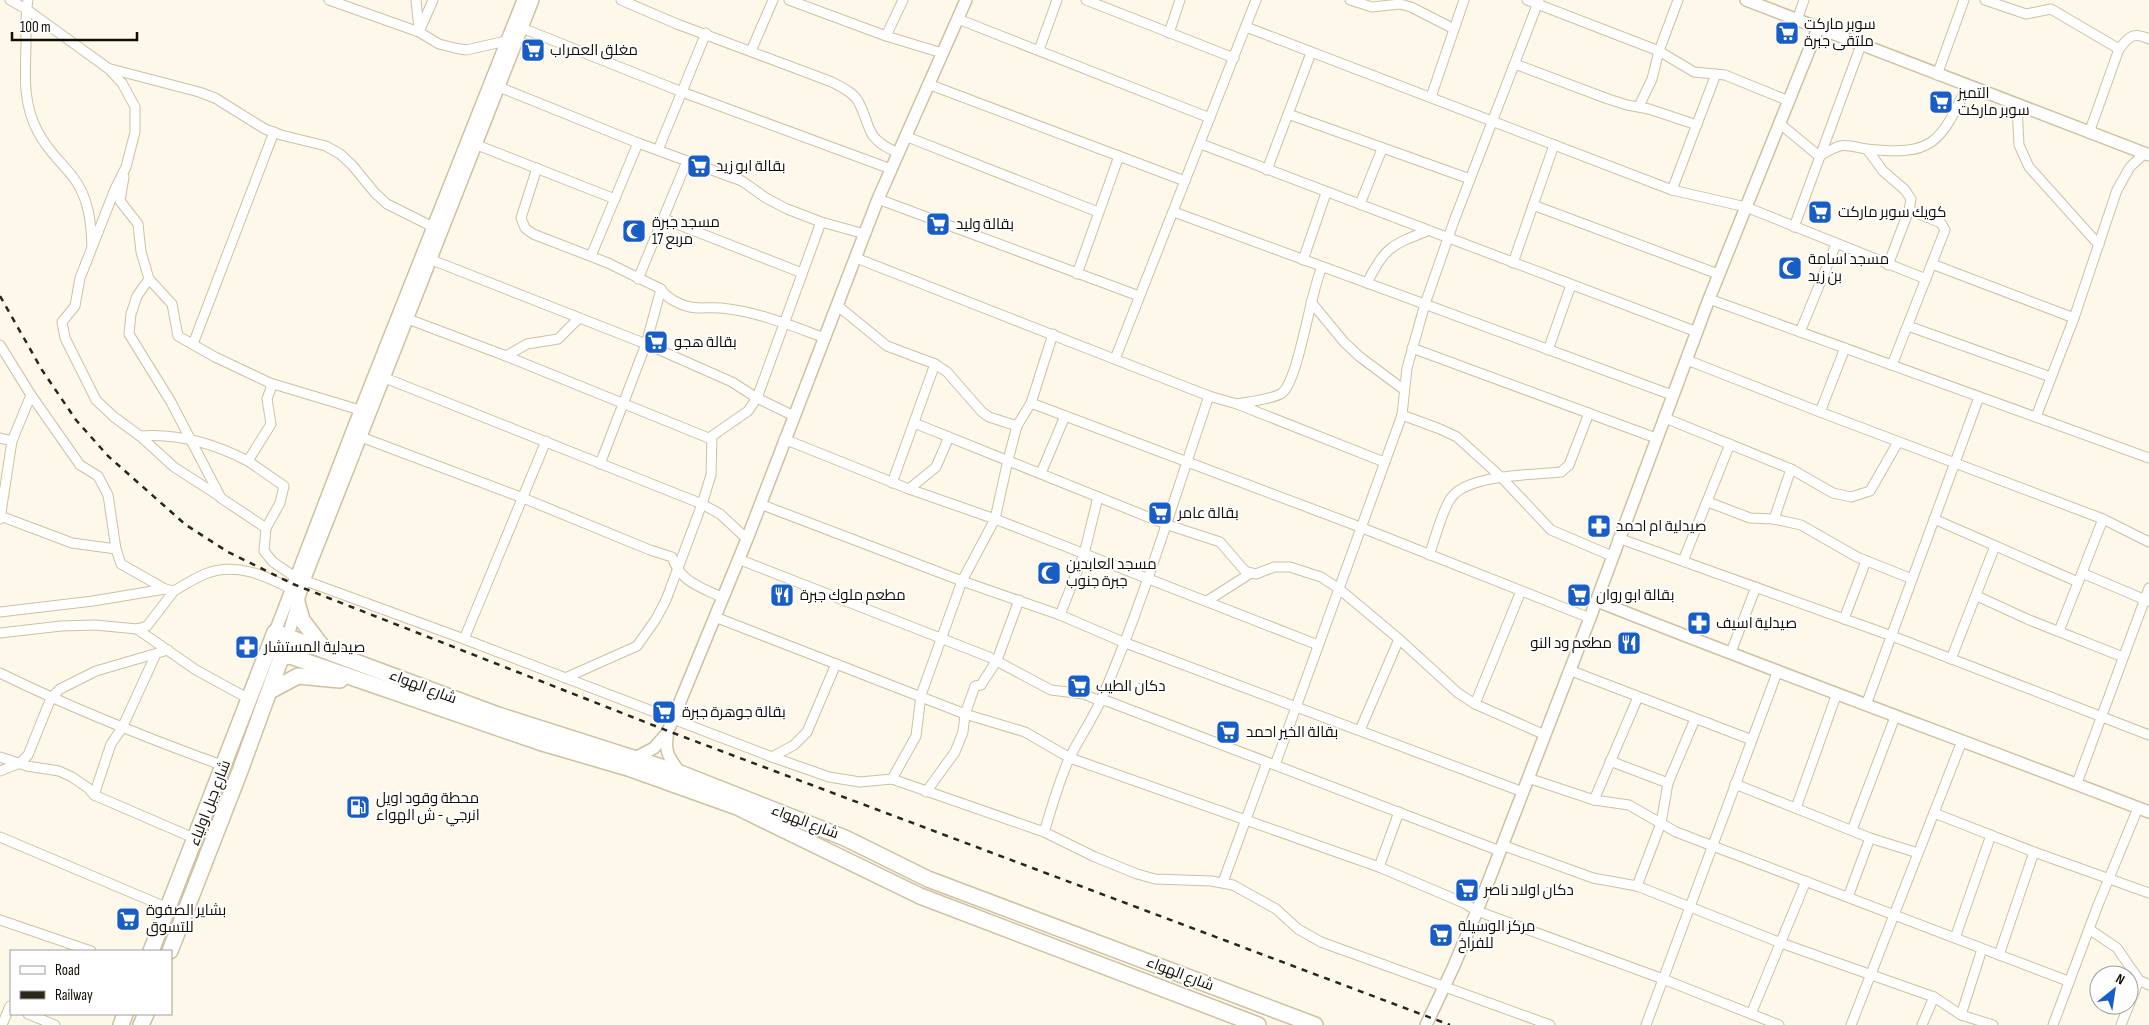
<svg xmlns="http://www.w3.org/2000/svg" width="2149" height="1025" font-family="'Sofia Sans Condensed',Cairo,sans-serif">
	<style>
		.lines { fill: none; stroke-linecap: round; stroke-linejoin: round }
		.street-casing { stroke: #cfc0a0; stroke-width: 11 }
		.secondary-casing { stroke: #cfc0a0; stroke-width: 14 }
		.highway-casing { stroke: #cfc0a0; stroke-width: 18 }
		.street { stroke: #fff; stroke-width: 9 }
		.secondary { stroke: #fff; stroke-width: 11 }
		.highway { stroke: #fff; stroke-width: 15 }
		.rail { stroke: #2b261b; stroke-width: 2.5; stroke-dasharray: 6 6; stroke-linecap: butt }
		.labels { text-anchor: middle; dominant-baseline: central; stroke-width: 4; stroke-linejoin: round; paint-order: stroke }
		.poi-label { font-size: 15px; fill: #120d03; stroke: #fff; text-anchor: start }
		.street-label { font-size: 15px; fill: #120d03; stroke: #fff }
	</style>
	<rect width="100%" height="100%" fill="#fef8eb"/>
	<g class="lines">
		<!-- street casing -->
		<g class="street-casing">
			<g id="street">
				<polyline points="10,0 26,9 109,69 122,83 135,107 135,132 126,167 115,189 80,278 75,306 62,322 65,338 96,400 114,417 140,436 174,467 219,496"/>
				<path d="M 28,0 C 25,15 26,31 26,46 C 25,77 23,104 38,132 C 47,150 61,162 73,177 C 89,198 91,222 92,247"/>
				<polyline points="329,0 419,32 439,44 455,48 466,50 506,41"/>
				<polyline points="416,0 419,29"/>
				<path d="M 621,0 L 677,24 L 832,82 C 841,87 853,92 858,101 C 873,129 863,137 898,153"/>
				<polyline points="789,0 886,36 942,53"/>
				<polyline points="1086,0 1234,58"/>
				<polyline points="1350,0 1372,7 1400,4 1411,7 1454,29"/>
				<polyline points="1527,0 1659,51 1694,72 1725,75 1789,101"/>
				<path d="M 1985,0 L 2026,14 L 2051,9 L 2119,49 C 2129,37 2133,31 2149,39"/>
				<polyline points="958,19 1210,118"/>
				<polyline points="1797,20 1804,0"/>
				<polyline points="1246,27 1672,190 1746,207 1926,279"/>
				<polyline points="522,28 682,92 891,169"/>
				<polyline points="419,32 433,0"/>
				<polyline points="1169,33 1180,0"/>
				<polyline points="886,36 903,0"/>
				<polyline points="1039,50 1057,0"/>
				<polyline points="751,51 773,0"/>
				<polyline points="1515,64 1608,99 1627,105 1649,109 1697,125"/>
				<polyline points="111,69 199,92 215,98 265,129 281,135 326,146 340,154 352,165 375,193 387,204 433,227"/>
				<polyline points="1937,75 1964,0"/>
				<polyline points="928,84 1185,181"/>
				<polyline points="499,87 638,143 742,181 766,198 787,209 821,222 865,234"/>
				<polyline points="1431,97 1464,0"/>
				<polyline points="1639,106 1652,79 1659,51 1678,0"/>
				<polyline points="2017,106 2019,145 2029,167 2099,245"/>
				<polyline points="1288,114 1470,179"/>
				<path d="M 1779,123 L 1819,156 C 1825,153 1833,148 1840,146 C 1847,144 1859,148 1866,149 C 1933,156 1940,144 1967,86"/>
				<polyline points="2089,133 2119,49"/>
				<polyline points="905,136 1098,212"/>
				<polyline points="1201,144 1697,332"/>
				<polyline points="477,145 615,199"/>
				<polyline points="1867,149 1883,171 1905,190 1911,199 1909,210 1888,265"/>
				<polyline points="658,150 706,33"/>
				<path d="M 537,168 L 521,218 L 525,228 L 533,234 L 608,263 L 661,289 C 666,298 680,305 690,307 C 700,309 710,307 721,308 C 756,311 792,326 825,338"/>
				<polyline points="1267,170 1311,53"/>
				<polyline points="124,177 120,201 138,224 141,252 149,279 172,304 178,336 215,357 270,383 360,410"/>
				<polyline points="1672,190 1716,74"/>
				<polyline points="878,199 1139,296"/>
				<polyline points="1360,204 1382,149"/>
				<polyline points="1533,205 1718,274"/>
				<polyline points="1174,212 1672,395"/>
				<polyline points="664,219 802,273"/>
				<polyline points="1794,227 1861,45"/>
				<polyline points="591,256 638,143"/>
				<polyline points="856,258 1209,396 1237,404 1384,462"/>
				<polyline points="432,260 646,344 732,382 757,398 794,416"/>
				<polyline points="1303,260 1326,193"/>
				<polyline points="1513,263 1554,145"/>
				<polyline points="1932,264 2074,318"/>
				<polyline points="1077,274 1119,156"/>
				<polyline points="149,279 137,296 131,314 129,334 171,402 221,498 266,528 264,551 273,562 295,577 464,639 772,757 829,777 860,782 892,779 1044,832 1095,857 1137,874 1155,879 1211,881 1233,885 1276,909 1298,929 1321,942 1550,1025"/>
				<polyline points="638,279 687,161"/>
				<path d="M 1367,283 C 1384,248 1391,245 1427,231"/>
				<polyline points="1709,299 2149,458"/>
				<polyline points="1311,302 1344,342 1360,357 1403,389"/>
				<polyline points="838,306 887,346 935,364 947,372 982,412 989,417 1017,426"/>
				<polyline points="408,319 506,356 711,439"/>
				<polyline points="1908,326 2051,377"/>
				<polyline points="1800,332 1836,244"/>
				<polyline points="193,344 274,132"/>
				<polyline points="0,345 31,395 80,465 98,476 108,495 116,549 121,564 165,589"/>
				<polyline points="1412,348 1656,438"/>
				<polyline points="1548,350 1571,285"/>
				<polyline points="506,356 527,344 558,339 579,318"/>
				<polyline points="1115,359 1256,0"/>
				<polyline points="1687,360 1820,412 2103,519 2149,542"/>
				<polyline points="1892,365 1945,230 1941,223 1909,210"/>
				<polyline points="385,378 702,504 720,514 747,539"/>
				<polyline points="1031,403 1360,527 1590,618"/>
				<path d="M 1237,404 C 1247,402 1274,399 1282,393 C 1299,379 1310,293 1322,267"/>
				<polyline points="1820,412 1845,348"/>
				<polyline points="1402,415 1440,429 1457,437 1502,478 1551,530 1612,556"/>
				<polyline points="2036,417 2074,318 2117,190 2130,167 2144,154"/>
				<polyline points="1665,418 1791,469 1833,493 1851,497 1870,491 1898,442"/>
				<polyline points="914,423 1168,525 1220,542 1245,571 1251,573 1256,574 1274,567 1290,567 1321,577 1338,588 1399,639 1458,693 1475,704 1545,735"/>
				<path d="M 140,436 C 178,433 215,444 248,461"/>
				<path d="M 361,437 L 523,498 L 650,550 L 672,557 C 680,582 701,587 723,598"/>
				<polyline points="0,438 12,441"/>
				<polyline points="784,439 909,489 995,519 1318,645"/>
				<polyline points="600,464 646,344 661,289"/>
				<polyline points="1041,473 1065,416"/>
				<polyline points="892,483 935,364"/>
				<polyline points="909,489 936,467 949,437"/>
				<polyline points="1708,502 1750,518 1774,519 1801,525 1857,557 1912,579"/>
				<polyline points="760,504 962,581 1060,615 1123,642 1523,792"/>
				<polyline points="0,516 72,543 116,549"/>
				<polyline points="0,519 12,441 31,395"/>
				<polyline points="1774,519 1791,469"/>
				<polyline points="1934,519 2078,582"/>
				<polyline points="266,528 280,503 284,486 248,461 271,424 267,399 271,388 270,383"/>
				<polyline points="1618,538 1892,636 2149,735"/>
				<path d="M 1429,555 C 1435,540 1442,510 1451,498 C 1468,474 1533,475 1561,472 L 1569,465 L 1589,413"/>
				<polyline points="738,559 989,657 1051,690 1084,694 1100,701 1107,701 1500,851"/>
				<polyline points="1683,561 1730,444"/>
				<polyline points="2082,573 2148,601"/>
				<polyline points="1977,596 2027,619 2123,657"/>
				<polyline points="1207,601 1251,573"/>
				<path d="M 0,612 L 93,601 L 165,589 L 174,591 C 184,585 195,578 205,574 C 235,562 265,575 291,589"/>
				<polyline points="1060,615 1084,554 1098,497"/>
				<polyline points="715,617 965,714 1025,732 1070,758 1379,867 1464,903 1477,911 1663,979 1779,1025"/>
				<polyline points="1844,619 1866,561"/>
				<polyline points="137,629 196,670 249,699"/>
				<polyline points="2059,631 2103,519"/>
				<polyline points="0,633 61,626 95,625 137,629 147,626 174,591"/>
				<polyline points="464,639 546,441"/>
				<polyline points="1731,652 1756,587"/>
				<polyline points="1951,659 1995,546"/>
				<polyline points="1569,670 1752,740"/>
				<path d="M 0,673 C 73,709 147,738 224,766"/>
				<polyline points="565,678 637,646 656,619 666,600 702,504 711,475 712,436 748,411 757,398 821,222"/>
				<polyline points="1475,704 1521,591"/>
				<polyline points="1866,705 1979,397"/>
				<polyline points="1360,730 1399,639"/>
				<polyline points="0,757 27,766 59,771 72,777 88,788 94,795 196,839"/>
				<polyline points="772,757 794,745 807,732 836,664"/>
				<polyline points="1610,761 1668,783"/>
				<polyline points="1275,765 1402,415 1407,368 1425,304 1454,221 1539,0"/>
				<polyline points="0,771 20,763 28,755 51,698 60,689 96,671 168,650"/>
				<polyline points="1528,778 1594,800 1629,805 1676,832 2068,981"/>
				<polyline points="892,779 916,736 921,695 962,581 995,519 1008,460 1017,426 1031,403 1053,334"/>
				<polyline points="2077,783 2149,588"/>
				<polyline points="1735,784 1870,838 1918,853"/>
				<polyline points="926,792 955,752 963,732 965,714 975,686 981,685 997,660 1019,600"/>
				<polyline points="94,795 111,744 122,728 156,654"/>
				<polyline points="1594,800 1638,697"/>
				<polyline points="1796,808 1837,693"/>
				<polyline points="1934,813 2034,852 2149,893"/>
				<polyline points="1852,830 1895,717"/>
				<path d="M 1044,832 C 1052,807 1059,780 1070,757 C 1080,737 1092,720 1101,700 C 1144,601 1174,498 1209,396"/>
				<polyline points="0,837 168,908"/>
				<polyline points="1502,845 1593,878 1637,886 1781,943 1934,997 1961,1015 1993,1025"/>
				<polyline points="1379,867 1399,812"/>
				<polyline points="1223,882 1267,762"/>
				<polyline points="1637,886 1661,823 1668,783 1695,719"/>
				<polyline points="1848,897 1870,838"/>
				<polyline points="0,920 91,951"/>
				<polyline points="2089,929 2117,948 2139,980 2149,985"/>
				<polyline points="1955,938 1991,835"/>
				<polyline points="1999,955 2034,852"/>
				<polyline points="2129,1005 2139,980"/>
				<polyline points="28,1014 55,1025"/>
				<polyline points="1751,1014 1806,881"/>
				<polyline points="1961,1015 1982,949"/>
				<polyline points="2,1025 10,1006"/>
				<polyline points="1646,1025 1778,670"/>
				<polyline points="1851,1025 1962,741"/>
				<polyline points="1922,1025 1934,997"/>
				<polyline points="2053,1025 2098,905 2138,808"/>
				<polyline points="2121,1025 2129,1005"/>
			</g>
		</g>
		<!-- secondary casing -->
		<g class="secondary-casing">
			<g id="secondary">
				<polyline points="1746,0 2149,155"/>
				<path d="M 1597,601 C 1780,674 1965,741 2149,812"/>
				<polyline points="275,632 352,431 523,0"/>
				<polyline points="288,636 304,581 533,0"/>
				<polyline points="635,758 654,748 667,733"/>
				<path d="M 680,773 C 668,756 664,752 668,731 L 747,539 L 878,199 L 966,0"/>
				<polyline points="1426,1025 1453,968 1477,911 1590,618 1709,299 1818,28"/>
			</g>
		</g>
		<!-- highway casing -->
		<g class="highway-casing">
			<g id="highway">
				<polyline points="297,602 302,620 324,649"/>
				<polyline points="281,658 290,656 539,742 628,768 737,807 920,896 1258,1025"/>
				<polyline points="270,691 298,676 340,680"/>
				<polyline points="151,951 275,632 498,715 680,773 845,838 928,879 1315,1025"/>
				<polyline points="170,951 240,771 284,650"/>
				<polyline points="121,1025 125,1014"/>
				<polyline points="141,1025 146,1014"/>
			</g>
		</g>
		<!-- street -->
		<use href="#street" class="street"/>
		<!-- secondary -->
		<use href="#secondary" class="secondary"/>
		<!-- highway -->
		<use href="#highway" class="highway"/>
		<!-- rail -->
		<polyline class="rail" points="0,296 42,370 76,420 108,456 186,525 228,552 293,584 668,731 1450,1025"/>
	</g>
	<!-- icons -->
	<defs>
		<g id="supermarket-square" transform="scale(1.25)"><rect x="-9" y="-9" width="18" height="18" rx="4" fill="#175cc7" stroke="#fff"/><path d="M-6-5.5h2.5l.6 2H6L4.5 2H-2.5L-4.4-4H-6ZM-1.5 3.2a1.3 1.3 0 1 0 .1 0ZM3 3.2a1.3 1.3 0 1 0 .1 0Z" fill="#fff"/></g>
		<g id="mosque-square" transform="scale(1.25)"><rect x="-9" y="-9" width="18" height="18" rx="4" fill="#175cc7" stroke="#fff"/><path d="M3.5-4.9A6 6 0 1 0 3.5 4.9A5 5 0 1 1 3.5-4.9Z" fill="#fff"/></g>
		<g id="pharmacy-square" transform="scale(1.25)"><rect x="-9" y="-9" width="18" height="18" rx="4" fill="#175cc7" stroke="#fff"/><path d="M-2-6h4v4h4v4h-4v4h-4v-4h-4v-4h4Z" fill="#fff"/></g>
		<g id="restaurant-square" transform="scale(1.25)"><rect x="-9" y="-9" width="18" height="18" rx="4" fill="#175cc7" stroke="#fff"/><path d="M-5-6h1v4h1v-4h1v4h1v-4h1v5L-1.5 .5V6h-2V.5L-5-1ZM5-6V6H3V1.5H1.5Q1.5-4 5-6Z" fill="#fff"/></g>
		<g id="fuel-square" transform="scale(1.25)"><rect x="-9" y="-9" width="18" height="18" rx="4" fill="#175cc7" stroke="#fff"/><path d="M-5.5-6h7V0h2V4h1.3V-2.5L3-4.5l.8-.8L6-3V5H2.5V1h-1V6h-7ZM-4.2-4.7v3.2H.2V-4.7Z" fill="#fff"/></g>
	</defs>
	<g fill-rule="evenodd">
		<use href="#supermarket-square" x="1787" y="33"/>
		<use href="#supermarket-square" x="533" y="50"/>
		<use href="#supermarket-square" x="1941" y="102"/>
		<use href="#supermarket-square" x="699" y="166"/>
		<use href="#supermarket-square" x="1820" y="212"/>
		<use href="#supermarket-square" x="938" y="224"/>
		<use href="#mosque-square" x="634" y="231"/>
		<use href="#mosque-square" x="1790" y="268"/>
		<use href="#supermarket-square" x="656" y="342"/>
		<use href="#supermarket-square" x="1160" y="513"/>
		<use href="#pharmacy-square" x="1599" y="526"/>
		<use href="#mosque-square" x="1049" y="573"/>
		<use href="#restaurant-square" x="782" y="595"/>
		<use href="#supermarket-square" x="1579" y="595"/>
		<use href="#pharmacy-square" x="1699" y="623"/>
		<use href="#restaurant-square" x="1629" y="643"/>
		<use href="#pharmacy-square" x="247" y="647"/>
		<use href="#supermarket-square" x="1079" y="686"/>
		<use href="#supermarket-square" x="664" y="712"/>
		<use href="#supermarket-square" x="1228" y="732"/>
		<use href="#fuel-square" x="358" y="807"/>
		<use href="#supermarket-square" x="1467" y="890"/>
		<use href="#supermarket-square" x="128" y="919"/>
		<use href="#supermarket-square" x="1441" y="935"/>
	</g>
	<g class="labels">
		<!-- poi labels -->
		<g class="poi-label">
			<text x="1804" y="24">سوبر ماركت<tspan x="1804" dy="17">ملتقى جبرة</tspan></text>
			<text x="550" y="50">مغلق العمراب</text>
			<text x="1958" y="93">التميز<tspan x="1958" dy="17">سوبر ماركت</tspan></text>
			<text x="716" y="166">بقالة ابو زيد</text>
			<text x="1838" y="212">كويك سوبر ماركت</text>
			<text x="652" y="222">مسجد جبرة<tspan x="652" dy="17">مربع 17</tspan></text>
			<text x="956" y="224">بقالة وليد</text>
			<text x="1808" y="259">مسجد اسامة<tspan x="1808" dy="17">بن زيد</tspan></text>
			<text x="674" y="342">بقالة هجو</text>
			<text x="1178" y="513">بقالة عامر</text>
			<text x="1616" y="526">صيدلية ام احمد</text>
			<text x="1066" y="564">مسجد العابدين<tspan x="1066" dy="17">جبرة جنوب</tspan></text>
			<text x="800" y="595">مطعم ملوك جبرة</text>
			<text x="1596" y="595">بقالة ابو روان</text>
			<text x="1716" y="623">صيدلية اسيف</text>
			<text x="1612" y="643" text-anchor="end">مطعم ود النو</text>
			<text x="264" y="647">صيدلية المستشار</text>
			<text x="1096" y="686">دكان الطيب</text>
			<text x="682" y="712">بقالة جوهرة جبرة</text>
			<text x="1246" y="732">بقالة الخير احمد</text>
			<text x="376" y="798">محطة وقود اويل<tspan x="376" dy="17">انرجي - ش الهواء</tspan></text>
			<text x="1484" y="890">دكان اولاد ناصر</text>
			<text x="146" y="910">بشاير الصفوة<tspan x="146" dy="17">للتسوق</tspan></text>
			<text x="1458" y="926">مركز الوسيلة<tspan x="1458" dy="17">للفراخ</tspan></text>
		</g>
		<!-- street labels -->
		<g class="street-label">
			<text transform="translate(423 687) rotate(21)">شارع الهواء</text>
			<text transform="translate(210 803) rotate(-69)">شارع جبل اولياء</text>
			<text transform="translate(805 822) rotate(21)">شارع الهواء</text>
			<text transform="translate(1180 974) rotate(21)">شارع الهواء</text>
		</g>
	</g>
	<!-- legend -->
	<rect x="10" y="950" width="162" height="65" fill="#ffffff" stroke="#a09e9a"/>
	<rect x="20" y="966" width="25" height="8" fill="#ffffff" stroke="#a09e9a"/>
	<text x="55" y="975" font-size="15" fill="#120d03">Road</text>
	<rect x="20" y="991" width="25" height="8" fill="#2b261b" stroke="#a09e9a"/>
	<text x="55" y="1000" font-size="15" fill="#120d03">Railway</text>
	<!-- north arrow -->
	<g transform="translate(2114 990) rotate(30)"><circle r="24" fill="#ffffff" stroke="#a09e9a"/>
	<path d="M0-4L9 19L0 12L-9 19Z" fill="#175cc7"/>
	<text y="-8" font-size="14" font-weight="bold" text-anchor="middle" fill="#120d03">N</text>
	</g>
	<!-- scale -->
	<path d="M12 32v8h125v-8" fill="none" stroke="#120d03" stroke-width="2.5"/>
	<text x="20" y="32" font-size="15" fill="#120d03" stroke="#ffffff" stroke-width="4" paint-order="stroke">100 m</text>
</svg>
